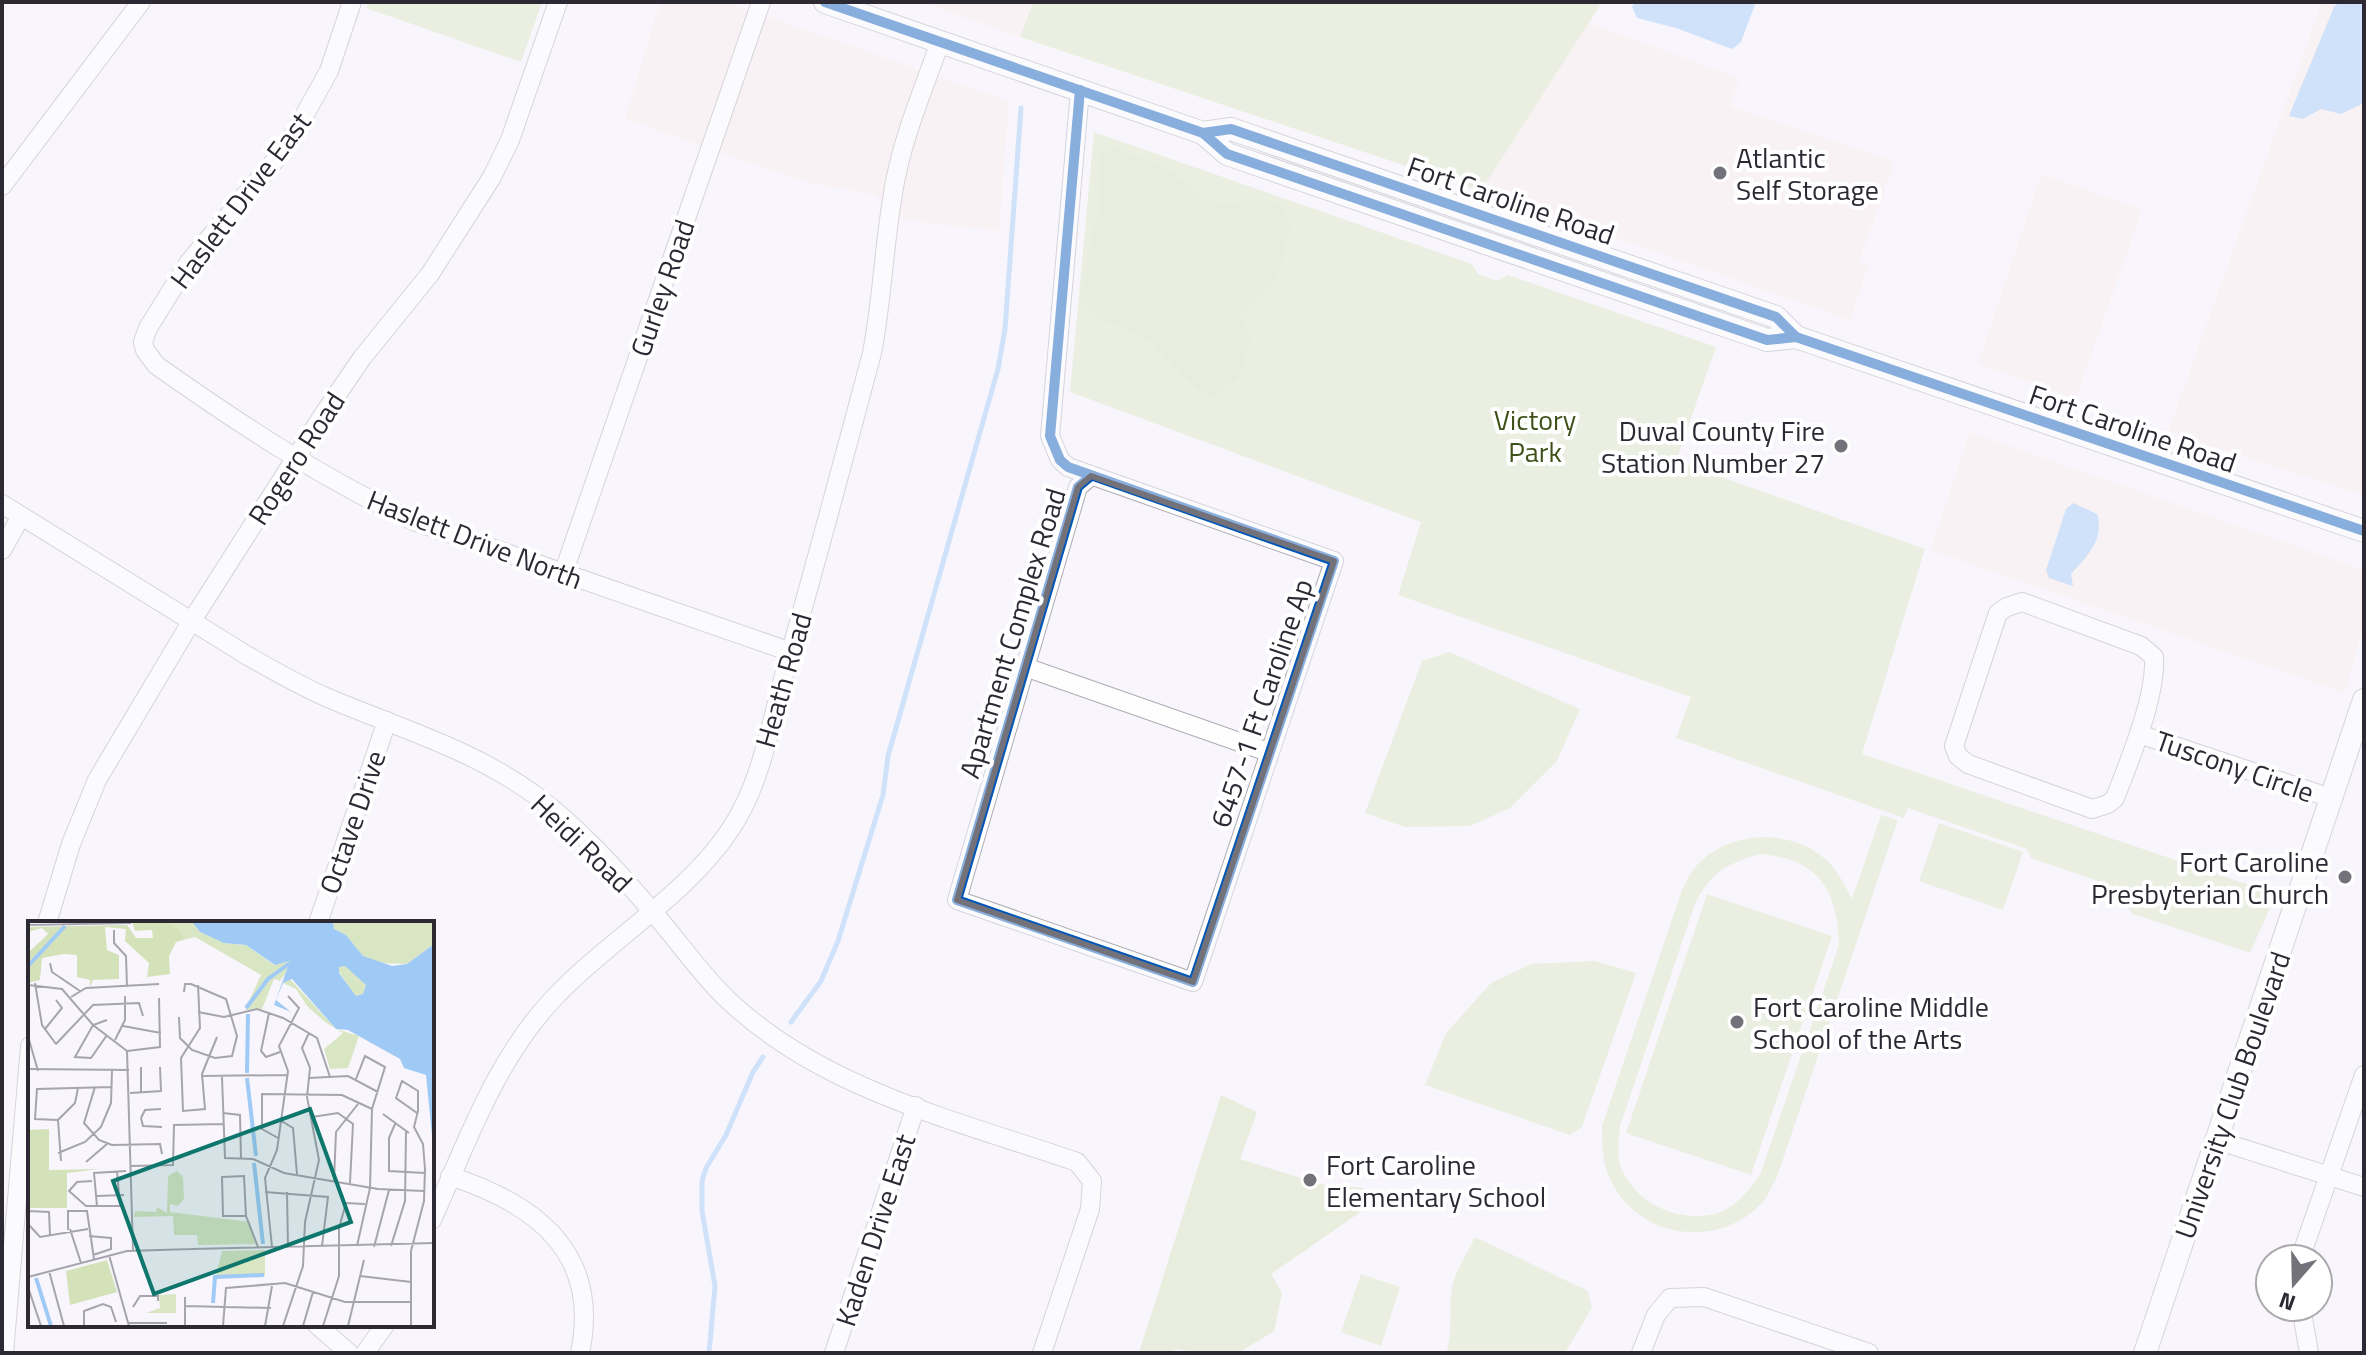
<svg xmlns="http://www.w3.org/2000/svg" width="2366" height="1355" font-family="'Titillium Web',sans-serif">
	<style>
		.commercial { fill: #fbedea }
		.green { fill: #d9e6c3; fill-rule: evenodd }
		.forest { fill: #d4e2ba }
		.water { fill: #9fcaf5 }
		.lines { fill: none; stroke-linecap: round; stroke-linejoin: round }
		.stream { stroke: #9fcaf5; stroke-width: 5 }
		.minor-casing { stroke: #aeacb3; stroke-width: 20 }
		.tertiary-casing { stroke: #aeacb3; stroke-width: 24 }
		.minor { stroke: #fefeff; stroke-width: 18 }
		.tertiary { stroke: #fefeff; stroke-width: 22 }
		.cycleway-casing { stroke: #fff; stroke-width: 15 }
		.cycleway { stroke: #0057b8; stroke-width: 10 }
		.marked { fill: none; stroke: #737179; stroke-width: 6; stroke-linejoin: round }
		.poi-dot { fill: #737179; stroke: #fff; stroke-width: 3 }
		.labels { text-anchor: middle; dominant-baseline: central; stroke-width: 8; stroke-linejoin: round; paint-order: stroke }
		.poi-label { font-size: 28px; fill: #2c2933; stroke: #fff; text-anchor: start }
		.street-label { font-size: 28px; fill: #2c2933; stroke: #fff }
		.park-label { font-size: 28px; fill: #3f5018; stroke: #fff }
		.inset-river { fill: none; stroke: #9fcaf5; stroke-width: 4 }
		.inset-road { fill: none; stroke: #a6a4ac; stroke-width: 2 }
		.view { fill: #0f766e; fill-opacity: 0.15; stroke: #0f766e; stroke-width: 4 }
		.inset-edge { fill: none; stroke: #2c2933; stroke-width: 4 }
	</style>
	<rect width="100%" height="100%" fill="#f8f6fc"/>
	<!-- commercial -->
	<g class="commercial">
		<polygon points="660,2 726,2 1009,101 999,231 903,220 876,195 806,182 625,119"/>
		<polygon points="921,2 1032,2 1020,37"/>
		<polygon points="2322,2 2364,2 2364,496 2168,432"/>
		<polygon points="1587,22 1739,78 1731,106 1895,162 1859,261 1869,264 1850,320 1481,191"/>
		<polygon points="2041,174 2142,209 2076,399 1978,364"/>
		<polygon points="1970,432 2364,570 2364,624 2345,693 1930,550"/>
	</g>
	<!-- green -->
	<g class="green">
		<polygon points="368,2 542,2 521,62 366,8"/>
		<polygon points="1033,2 1602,2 1481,191 1020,37"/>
		<polygon points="1094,132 1472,264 1478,274 1497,281 1508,275 1716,347 1676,461 1925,549 1862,754 2276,894 2250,953 2133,914 2109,885 2031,858 2027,849 1908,808 1904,818 1676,738 1691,697 1398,595 1421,522 1070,392"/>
		<polygon points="1449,652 1580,709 1557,761 1510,808 1470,826 1405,827 1365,813 1422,661"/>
		<path d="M 1881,815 L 1898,820 L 1777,1177 C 1773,1184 1770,1192 1765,1199 C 1724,1250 1640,1241 1611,1181 C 1602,1163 1602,1145 1602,1126 L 1682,890 C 1686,883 1689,875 1694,869 C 1724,831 1789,827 1824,858 C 1838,870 1844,884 1852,899 ZM 1760,854 C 1818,859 1837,888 1839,945 L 1760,1175 C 1749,1190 1736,1207 1718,1213 C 1681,1224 1638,1205 1622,1170 C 1616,1157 1619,1140 1620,1126 L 1696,901 C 1713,871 1727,864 1760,854 Z"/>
		<polygon points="1939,823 2023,852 2003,910 1919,881"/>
		<polygon points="1707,894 1832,936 1751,1175 1626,1133"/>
		<polygon points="1595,961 1636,973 1582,1127 1570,1135 1425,1085 1446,1033 1491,983 1531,964"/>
		<path d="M 1475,1237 L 1588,1291 L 1592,1308 L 1565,1353 L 1446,1353 C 1454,1330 1447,1307 1453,1283 C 1457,1268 1468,1252 1475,1237 Z"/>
		<polygon points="1361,1274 1400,1287 1381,1346 1341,1332"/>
	</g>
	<!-- forest -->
	<g class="forest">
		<polygon points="1116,148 1171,171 1204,200 1238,204 1257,197 1286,210 1290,229 1278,276 1240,314 1251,343 1237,378 1211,399 1182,375 1150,342 1098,317 1080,299 1099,206 1099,154"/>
		<polygon points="1221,1095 1257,1112 1240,1159 1320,1184 1364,1188 1359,1213 1271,1274 1282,1293 1274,1331 1238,1353 1204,1353 1176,1349 1172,1353 1139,1353"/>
	</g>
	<!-- water -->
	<g class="water">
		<polygon points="1635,2 1756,2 1741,42 1732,49 1676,28 1637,18 1632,7"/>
		<polygon points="2339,2 2364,2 2364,103 2341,114 2321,109 2303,119 2289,116 2334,7"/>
		<path d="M 2073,503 L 2097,514 C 2105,539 2087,557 2071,574 L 2073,586 L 2049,578 L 2046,570 L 2066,509 Z"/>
	</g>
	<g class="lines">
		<!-- stream -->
		<g class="stream">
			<polyline points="791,1022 821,981 838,941 883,795 888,756 998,369 1005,329 1021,108"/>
			<polyline points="709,1353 715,1286 702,1211 702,1181 706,1168 726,1135 753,1072 763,1057"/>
		</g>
		<!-- minor casing -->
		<g class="minor-casing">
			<g id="minor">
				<path d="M 352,2 L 329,71 L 295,132 L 277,158 L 189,262 L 148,328 L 143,342 L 145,350 L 156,365 C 238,423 320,477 411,520 L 791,652"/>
				<polyline points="1080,90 1050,436 1060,460 1068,467 1334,561 1193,982 957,900 1078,487 1091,476"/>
				<polyline points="2,186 141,2"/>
				<path d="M 2,504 L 248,656 C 274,671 301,686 328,698 C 399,728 472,749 535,795 C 578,827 616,869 651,910 C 678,940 700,974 729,1001 C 824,1090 958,1121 1077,1162 L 1092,1181 L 1090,1209 L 1042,1353"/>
				<polyline points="2,550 21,516"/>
				<polyline points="563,574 761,2"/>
				<path d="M 2022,602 L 2141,646 L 2154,657 C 2156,698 2130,759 2115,798 L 2108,804 L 2092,809 L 1968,764 L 1958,756 L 1954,746 L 1998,613 L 2007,607 Z"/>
				<polyline points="1025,667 1268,752"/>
				<polyline points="2139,734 2331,798"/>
				<polyline points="47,923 71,844 97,780 191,622 323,415 362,358 430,274 492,177 510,140 558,2"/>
				<polyline points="318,923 387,721"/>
				<polyline points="2216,1140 2364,1187"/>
				<path d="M 450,1176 C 536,1204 601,1253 580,1353"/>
				<path d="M 432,1220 C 467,1143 494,1062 553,999 C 607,941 690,893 732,827 C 762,781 771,721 786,668 C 816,563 844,458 872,353 C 883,296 884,239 895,182 C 904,134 924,88 940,42"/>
				<polyline points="2300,1259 2364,1075"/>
				<polyline points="2301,1307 2309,1353"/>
				<polyline points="317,1325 349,1353"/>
				<polyline points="4,1353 30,1046"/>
				<polyline points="365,1353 385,1325"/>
				<polyline points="834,1353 916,1106"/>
				<polyline points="1641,1353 1656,1315 1670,1298 1704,1297 1869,1353"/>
			</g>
		</g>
		<!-- tertiary casing -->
		<g class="tertiary-casing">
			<g id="tertiary">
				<polyline points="825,2 1203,133 1227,154 1767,340 1796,337 2364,531"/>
				<polyline points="1203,133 1231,129 1776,317 1796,337"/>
				<polyline points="2145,1353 2364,700"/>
			</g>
		</g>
		<!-- minor -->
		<use href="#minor" class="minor"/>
		<!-- tertiary -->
		<use href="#tertiary" class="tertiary"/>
		<!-- cycleway casing -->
		<g class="cycleway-casing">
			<g id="cycleway">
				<polyline points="825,2 1203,133 1227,154 1767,340 1796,337 2364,531"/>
				<polyline points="1080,90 1050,436 1060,460 1068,467 1334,561 1193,982 957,900 1078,487 1091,476"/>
				<polyline points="1203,133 1231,129 1776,317 1796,337"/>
			</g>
		</g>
		<!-- cycleway -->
		<use href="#cycleway" class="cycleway"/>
	</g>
	<!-- marked area -->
	<path d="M0 0H2366V1355H0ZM 1091,476 L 1334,561 L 1193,982 L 957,900 L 1078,487 Z" fill="#f8f6fc" fill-opacity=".55" fill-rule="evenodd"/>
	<path class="marked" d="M 1091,476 L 1334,561 L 1193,982 L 957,900 L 1078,487 Z"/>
	<!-- markers -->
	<g class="poi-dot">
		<circle cx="1720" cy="173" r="8"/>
		<circle cx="1841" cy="446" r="8"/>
		<circle cx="2345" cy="877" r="8"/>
		<circle cx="1737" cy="1022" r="8"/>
		<circle cx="1310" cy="1180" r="8"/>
	</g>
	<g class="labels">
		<!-- poi labels -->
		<g class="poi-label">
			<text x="1736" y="157">Atlantic<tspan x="1736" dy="32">Self Storage</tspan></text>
			<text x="1825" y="430" text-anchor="end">Duval County Fire<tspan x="1825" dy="32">Station Number 27</tspan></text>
			<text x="2329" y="861" text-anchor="end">Fort Caroline<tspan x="2329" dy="32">Presbyterian Church</tspan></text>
			<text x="1753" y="1006">Fort Caroline Middle<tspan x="1753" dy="32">School of the Arts</tspan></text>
			<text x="1326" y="1164">Fort Caroline<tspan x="1326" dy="32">Elementary School</tspan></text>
		</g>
		<!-- street labels -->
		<g class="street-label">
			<text transform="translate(240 200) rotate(-53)">Haslett Drive East</text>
			<text transform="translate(1511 200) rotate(19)">Fort Caroline Road</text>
			<text transform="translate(662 288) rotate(-71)">Gurley Road</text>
			<text transform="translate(2133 428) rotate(19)">Fort Caroline Road</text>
			<text transform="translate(296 458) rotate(-57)">Rogero Road</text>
			<text transform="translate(475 539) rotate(21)">Haslett Drive North</text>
			<text transform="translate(1012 633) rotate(-73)">Apartment Complex Road</text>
			<text transform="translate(783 680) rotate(-74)">Heath Road</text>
			<text transform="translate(1261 703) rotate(-71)">6457-1 Ft Caroline Ap</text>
			<text transform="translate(2235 766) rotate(19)">Tuscony Circle</text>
			<text transform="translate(352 822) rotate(-71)">Octave Drive</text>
			<text transform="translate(582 843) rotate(44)">Heidi Road</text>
			<text transform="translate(2232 1095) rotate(-71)">University Club Boulevard</text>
			<text transform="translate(875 1230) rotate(-72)">Kaden Drive East</text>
		</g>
		<!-- park labels -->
		<g class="park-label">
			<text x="1535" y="419">Victory<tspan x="1535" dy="32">Park</tspan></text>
		</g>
	</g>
	<!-- overview -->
	<g transform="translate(28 921)">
		<rect width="406" height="406" fill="#f8f6fc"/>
		<path d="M 138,1 L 164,1 L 172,11 L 196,22 L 218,24 L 246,44 L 262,40 L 263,44 L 252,60 L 246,58 L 234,88 L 217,89 L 233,54 L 167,16 L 155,19 ZM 305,1 L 406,1 L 406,23 L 379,43 L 349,42 L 335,35 L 318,14 L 306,8 ZM 318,45 L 338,64 L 335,73 L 328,76 L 311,51 L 310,46 ZM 261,57 L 308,108 L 331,115 L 320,147 L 302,148 L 296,128 L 315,112 L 297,101 L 279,85 L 268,68 L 255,62 ZM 149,250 L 155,256 L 156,278 L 150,285 L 142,283 L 142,291 L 222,301 L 228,323 L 170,324 L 169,314 L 146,314 L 145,295 L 106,296 L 107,290 L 128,291 L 129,286 L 139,292 L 140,255 ZM 237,329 L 237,355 L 188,355 L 194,330 ZM 148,373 L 148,392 L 118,392 L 132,387 L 131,374 Z" fill="#d9e6c3"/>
		<path d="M 104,1 L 142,2 L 154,13 L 155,19 L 148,21 L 141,35 L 142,53 L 119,56 L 121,42 L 97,20 L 98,8 L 77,6 L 79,29 L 91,34 L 91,58 L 65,59 L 62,66 L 62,59 L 49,56 L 49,34 L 36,33 L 14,37 L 12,59 L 0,62 L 0,32 L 20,13 L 14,7 L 0,11 L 0,6 L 99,4 L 108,17 L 125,17 L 124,9 L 107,10 ZM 21,208 L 21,249 L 71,248 L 39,252 L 39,287 L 0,287 L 0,209 ZM 79,339 L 89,371 L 42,384 L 38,350 Z" fill="#d4e2ba"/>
		<path d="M 164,1 L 305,1 L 306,8 L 318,14 L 335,35 L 364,45 L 379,43 L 406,23 L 406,234 L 398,154 L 376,147 L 372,138 L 320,109 L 308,108 L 264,58 L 255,62 L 248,79 L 263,91 L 246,84 L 262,40 L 247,44 L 218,24 L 196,22 L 172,11 ZM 317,45 L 338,64 L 335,73 L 328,75 L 311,52 L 311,46 Z" fill="#9fcaf5" fill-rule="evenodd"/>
		<path class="inset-river" d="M 0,45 L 37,5M 218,87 L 240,58 L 262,42M 219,152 L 220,93M 219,157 L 228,235M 226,242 L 235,323M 8,357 L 23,405M 185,382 L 187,356 L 236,354"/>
		<path class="inset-road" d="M 0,4 L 103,2M 86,9 L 86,22 L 98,35 L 99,66M 22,42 L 24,51 L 52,70M 7,62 L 14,104 L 28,123M 0,64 L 34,68 L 65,104 L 99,130 L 105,329M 170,64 L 172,107 L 153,137 L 155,190 L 177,188 L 174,153 L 189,116M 43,76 L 58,67 L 131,63M 170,91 L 196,96 L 229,88 L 255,97 L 289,117 L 302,156M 241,92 L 233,130 L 238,136 L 252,131M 151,96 L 152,117 L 164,129 L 187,137 L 204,135 L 209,115 L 198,78 L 163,63 L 157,63 L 156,71M 95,105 L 133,112M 17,108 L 34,87 L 28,79M 79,114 L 63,137 L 47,136 L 65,104 L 79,99M 0,115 L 10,150M 87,119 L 97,99 L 97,75M 28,123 L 65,84 L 111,82 L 115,95M 99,130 L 132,126 L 131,77M 0,148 L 101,149M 173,155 L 260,154M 194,156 L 197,237 L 225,238 L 256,252 L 350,268 L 396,270M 281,157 L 320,155 L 350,171M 328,158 L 337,135 L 357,146 L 344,188 L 342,267 L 329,325M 67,166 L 56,202 L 71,219 L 84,224 L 132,223 L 134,233M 113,171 L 113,146M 102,172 L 133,170 L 132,146M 195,192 L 212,194 L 213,237M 355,193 L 381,212M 284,196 L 310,192 L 325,203 L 322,262M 113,197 L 115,205 L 134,206M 113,197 L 117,189 L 133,188M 30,199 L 7,198 L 9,168 L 84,166M 252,199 L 265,207 L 269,253M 367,203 L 361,217 L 361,250 L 397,252M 250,217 L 234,208 L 234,173 L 314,174 L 344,188M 30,232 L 57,221 L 73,206 L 83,182 L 84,149M 33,240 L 30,199 L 47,182 L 50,167M 58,241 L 79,223M 103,245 L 145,244 L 146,204 L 195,203M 306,259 L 308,211 L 330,183M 64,260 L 49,261 L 41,270 L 58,285 L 92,285 L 89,250M 237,271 L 300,276 L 294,325M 259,271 L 260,326M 69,275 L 96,274M 69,285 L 66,252 L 98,250M 218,295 L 195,295 L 194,256 L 216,255 L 218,295 L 230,326M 42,308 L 53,342M 40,309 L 40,290 L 59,290 L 66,338M 22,314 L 21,291 L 1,290 L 1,304 L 12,316 L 60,308M 61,315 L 83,317 L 83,328 L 65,334M 363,325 L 377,280 L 378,211M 244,326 L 237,257 L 249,229 L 260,150 L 251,125 L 271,87 L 260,75M 346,326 L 361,269M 163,328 L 406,322M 81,334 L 101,405M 21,350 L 36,405M 332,355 L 383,361M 0,356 L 99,330 L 164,328M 0,366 L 13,405M 157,376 L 157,405M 157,385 L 243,387M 105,386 L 112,375 L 130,375 L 130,380M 100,402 L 139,402M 56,405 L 56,390 L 75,383 L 83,386 L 88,401M 195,405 L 198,367 L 257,362 L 317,381 L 383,381M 237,405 L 244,365M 255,405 L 275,345 L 277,301 L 291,239 L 279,176 L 282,147 L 274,127 L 281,112M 275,405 L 285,371M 295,405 L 311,355 L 311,307 L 318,282 L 337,283M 320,405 L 336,339M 383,405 L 383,330 L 396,280 L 397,248 L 395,223 L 386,206 L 390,190 L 390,170 L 374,160 L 368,177 L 389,192M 405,405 L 406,346"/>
		<path class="view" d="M 282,188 L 323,301 L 126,373 L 85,260 Z"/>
		<rect width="406" height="406" class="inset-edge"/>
	</g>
	<!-- border -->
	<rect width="2366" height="1355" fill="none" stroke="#2c2933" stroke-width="8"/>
	<!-- north arrow -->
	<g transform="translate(2294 1283) rotate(200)"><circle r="38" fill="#ffffff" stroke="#aba9ad" stroke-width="2"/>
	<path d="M0-6L14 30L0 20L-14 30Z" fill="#737179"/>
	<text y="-12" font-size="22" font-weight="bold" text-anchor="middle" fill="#2c2933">N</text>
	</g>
</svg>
